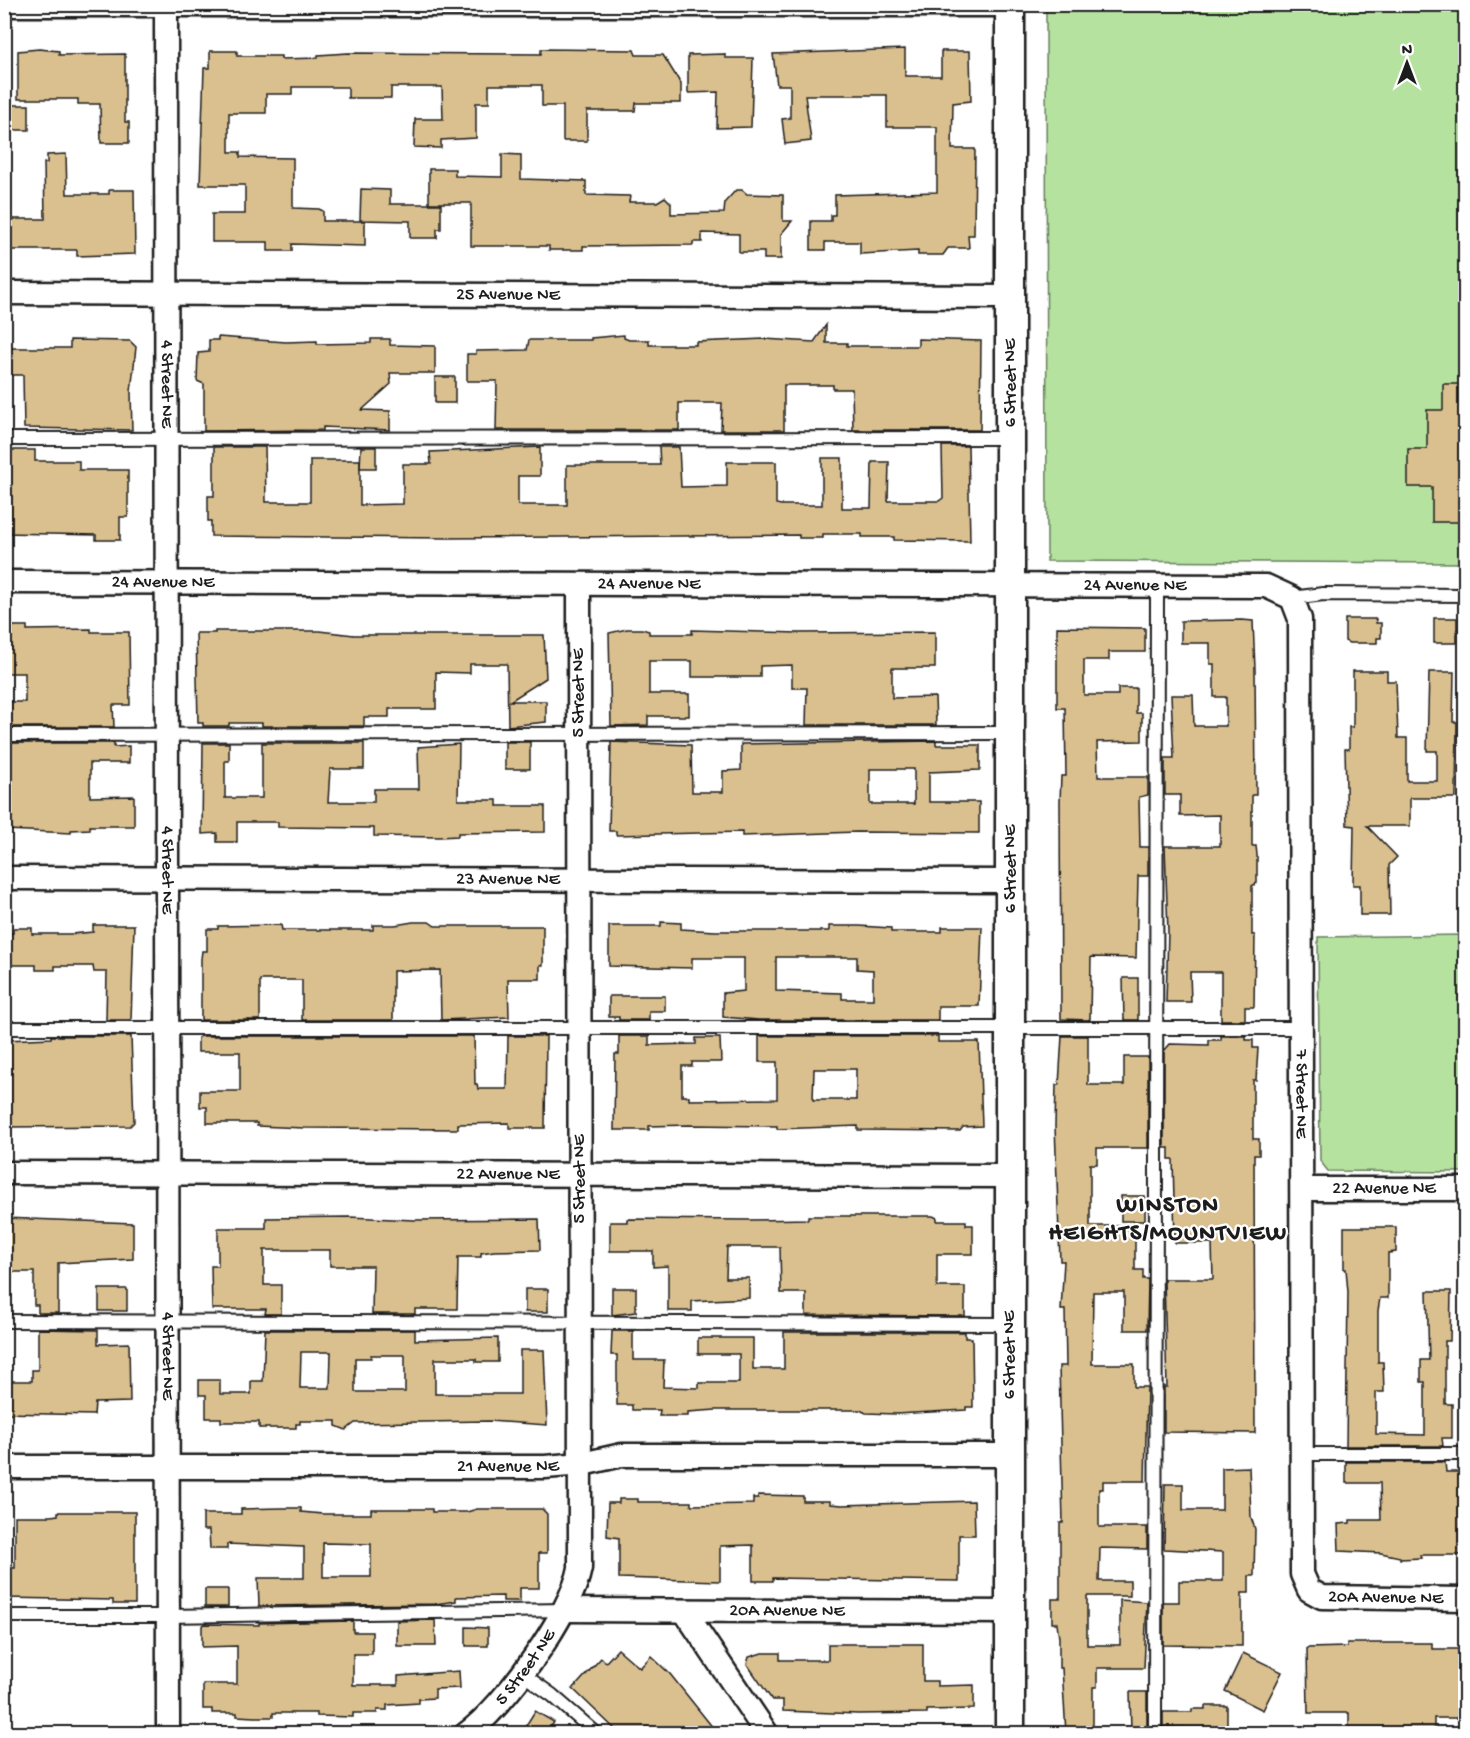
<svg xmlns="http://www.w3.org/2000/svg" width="1470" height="1738" font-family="'Gochi Hand',sans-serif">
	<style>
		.green { fill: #b5e29f; stroke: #687f5e; stroke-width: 1.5 }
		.building { fill: #dabf8f; stroke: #1c1c1c; stroke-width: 1.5; fill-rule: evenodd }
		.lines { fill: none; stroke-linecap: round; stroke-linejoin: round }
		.service-casing { stroke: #1c1c1c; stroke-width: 16 }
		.minor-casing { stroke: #1c1c1c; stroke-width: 27 }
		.tertiary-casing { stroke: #1c1c1c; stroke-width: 33 }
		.service { stroke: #fff; stroke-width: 12 }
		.minor { stroke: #fff; stroke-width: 22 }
		.tertiary { stroke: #fff; stroke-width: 28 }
		.labels { text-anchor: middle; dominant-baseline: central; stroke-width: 4.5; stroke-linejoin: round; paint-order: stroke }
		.street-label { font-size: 18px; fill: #1c1c1c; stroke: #fff }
		.district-label { font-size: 24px; font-weight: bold; letter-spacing: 1.5px; fill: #1c1c1c; stroke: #fff }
	</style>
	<rect width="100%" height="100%" fill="#fff"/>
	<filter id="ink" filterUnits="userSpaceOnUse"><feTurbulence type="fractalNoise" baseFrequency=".0167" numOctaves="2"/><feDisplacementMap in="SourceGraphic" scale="12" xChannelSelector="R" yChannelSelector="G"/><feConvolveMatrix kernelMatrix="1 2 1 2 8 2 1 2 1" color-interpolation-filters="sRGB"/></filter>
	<g filter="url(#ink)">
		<!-- green -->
		<g class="green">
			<polygon points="1046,5 1465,5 1465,563 1047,561"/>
			<polygon points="1465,935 1465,1172 1328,1171 1320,1161 1318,937"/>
		</g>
		<!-- building -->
		<g class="building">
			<polygon points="39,49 59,51 59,55 125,54 125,122 129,122 129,143 101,143 100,104 78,104 78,99 18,99 18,51"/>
			<polygon points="541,49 634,50 636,55 663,55 681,84 681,103 636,103 635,111 587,111 587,141 563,141 563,106 542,106 542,85 489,85 489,103 476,103 476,138 441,140 441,148 414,147 415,119 443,119 442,87 391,87 391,98 348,98 348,87 292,87 292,94 266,94 266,113 229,113 229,152 240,152 240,157 293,158 293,208 319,209 323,211 323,221 365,221 365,246 292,244 292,251 268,251 268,242 212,242 212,214 245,214 245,185 200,185 204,68 210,68 210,51 237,51 237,56 281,56 281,59 318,58 318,55 348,53 541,54"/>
			<polygon points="905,49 905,76 941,76 941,51 970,51 971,101 953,103 952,149 975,149 974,235 968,235 969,248 948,248 943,255 918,255 918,251 860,254 860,242 825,242 825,250 811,250 811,221 831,221 831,215 835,215 835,195 937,192 937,127 887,127 887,95 805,95 811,141 785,144 782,119 790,118 790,85 777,85 773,54"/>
			<polygon points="725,54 725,58 753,58 751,127 717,128 718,92 688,93 688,55"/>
			<rect x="7" y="105" width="22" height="25"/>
			<polygon points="66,154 67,194 109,194 109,190 134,190 135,254 77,256 77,250 11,250 11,219 45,219 44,163 47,163 47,155"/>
			<polygon points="502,154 521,155 521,179 586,181 586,195 630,196 629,202 657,202 665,197 671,203 671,214 724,213 725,202 736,190 742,190 747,194 783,195 783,221 792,221 781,234 781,259 764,259 764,252 739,252 739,234 702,233 702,242 693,242 693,245 583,246 583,250 549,250 549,246 471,246 471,203 429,203 429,169 455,169 455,176 502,177"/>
			<polygon points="361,189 390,190 390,204 441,204 441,229 437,229 437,238 410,238 410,221 360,220"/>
			<polygon points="826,325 826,343 847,343 847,346 918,346 918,339 981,341 980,430 853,430 852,389 833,389 833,385 784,385 784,430 721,430 722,403 679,403 679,430 496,430 497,381 467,381 467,354 476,354 476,351 527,350 529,340 591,340 591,338 624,335 624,338 629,340 649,340 649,345 696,345 696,342 764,339 814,342"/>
			<polygon points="218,337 286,342 317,341 317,344 371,343 371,339 390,339 390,345 435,346 435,373 390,373 391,384 362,410 390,411 390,430 323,427 323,430 204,431 204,384 197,381 198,353 209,352 209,340 218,340"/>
			<polygon points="70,340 130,341 136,347 131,392 132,430 24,428 23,375 4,375 4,348 70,348"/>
			<rect x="435" y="377" width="20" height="26"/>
			<polygon points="1443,384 1466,384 1466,522 1432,522 1432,487 1408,487 1408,449 1427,449 1427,410 1443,410"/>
			<polygon points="942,446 968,446 970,541 894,540 894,537 862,537 862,534 823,534 823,538 799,538 799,535 448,538 211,536 211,521 208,521 208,496 214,496 214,447 265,447 266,502 310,502 310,460 360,460 360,505 403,504 403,464 431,464 430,452 540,447 540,476 518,476 518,505 567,505 567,465 660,465 659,447 679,447 681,487 727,486 727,462 776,462 776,504 781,505 822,505 822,458 842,458 842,508 871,508 872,462 889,462 888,501 939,501 943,498"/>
			<polygon points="361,447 376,447 376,468 360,468"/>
			<polygon points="4,450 35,450 35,461 79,461 79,470 128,470 128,517 120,517 120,540 96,540 96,535 4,533"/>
			<rect x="1434" y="618" width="23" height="25"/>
			<polygon points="1345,619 1376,619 1376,623 1381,623 1381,638 1377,638 1377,643 1349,643 1345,641"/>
			<polygon points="1242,620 1253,621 1255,669 1256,795 1252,795 1252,846 1256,846 1257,855 1257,883 1252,886 1252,935 1255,935 1254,1007 1245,1007 1245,1020 1221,1020 1221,972 1190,972 1191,1002 1166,1002 1168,932 1165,846 1220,846 1220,815 1180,816 1180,795 1165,795 1165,758 1174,758 1171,695 1193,695 1194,726 1226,726 1226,697 1214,697 1214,664 1210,664 1210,643 1181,643 1181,621"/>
			<polygon points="13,626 27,626 27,630 91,629 91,632 129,632 130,705 113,705 114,727 7,727 7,702 25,702 25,673 6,673 6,630 12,630"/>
			<polygon points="1057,627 1145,628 1145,652 1109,652 1109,660 1084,660 1084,695 1118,695 1118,688 1136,688 1136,713 1142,713 1142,741 1097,742 1098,777 1148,777 1148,795 1139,797 1140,847 1148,847 1148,876 1138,876 1138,879 1136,958 1091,957 1090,1019 1088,1020 1061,1019 1060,801 1061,776 1066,776 1065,708 1057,708"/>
			<polygon points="627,629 642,629 649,631 649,634 692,634 692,630 798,633 935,632 935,668 892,668 892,698 935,697 936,725 806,725 807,688 792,688 792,665 760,666 760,677 692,677 692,661 649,661 649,694 689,694 689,716 648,716 648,725 611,726 609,633"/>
			<polygon points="215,631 319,631 354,635 544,635 546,678 510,701 546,701 546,722 508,726 507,664 470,664 470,673 436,672 436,709 389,709 389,717 364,717 364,726 262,726 262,723 229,723 229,726 203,726 203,723 198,723 196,633 215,633"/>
			<polygon points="1353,671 1387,671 1387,681 1396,681 1398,738 1407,738 1407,781 1437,781 1437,751 1427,751 1429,672 1454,672 1453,722 1457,722 1456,798 1410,798 1410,826 1367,826 1397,857 1389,865 1390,915 1360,915 1360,885 1353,885 1354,826 1347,825 1345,749 1349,749 1349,727 1353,727"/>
			<path d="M 936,741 L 936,745 L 980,745 L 980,770 L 929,772 L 929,802 L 979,802 L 979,833 L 857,832 L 742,836 L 742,832 L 616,835 L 616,831 L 609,831 L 611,742 L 691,745 L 692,792 L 723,792 L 723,771 L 741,770 L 741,744 ZM 870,769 L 914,769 L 914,804 L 870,804 Z"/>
			<rect x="505" y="742" width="25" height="27"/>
			<polygon points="7,743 114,743 114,747 129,746 129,763 90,763 90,797 134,796 134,826 90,826 90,829 71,830 71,833 7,830"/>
			<polygon points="203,743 229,743 229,761 225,761 225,798 262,798 262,743 364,743 364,769 330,769 328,802 374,802 374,789 419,789 418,747 459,744 458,800 497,800 497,806 545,806 545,832 458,833 458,836 439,837 374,836 374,828 278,827 278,822 237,822 237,842 217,842 217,833 202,834"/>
			<polygon points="413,922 429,922 435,926 543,926 543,965 540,965 540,979 508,979 509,1017 441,1020 440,970 393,971 393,1020 302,1020 302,980 260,980 260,1020 201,1020 201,959 202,951 207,951 207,929 218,929 218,926 281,925 282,930 373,930 373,925 395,925"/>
			<path d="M 661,922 L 681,923 L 681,929 L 715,931 L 829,931 L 829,926 L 859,926 L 891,928 L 891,932 L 942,932 L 942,927 L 982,927 L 979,1006 L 938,1006 L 938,1020 L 759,1020 L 723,1017 L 723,993 L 744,991 L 744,958 L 692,958 L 692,968 L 609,966 L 609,926 L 661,926 ZM 776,957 L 857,957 L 857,969 L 873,970 L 873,999 L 842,999 L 842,993 L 776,991 Z"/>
			<polygon points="93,925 134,925 131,1020 106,1020 107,972 94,972 93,966 55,966 55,970 36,970 36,965 4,965 4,933 13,933 13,928 32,928 32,934 71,934 93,932"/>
			<polygon points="1123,978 1138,978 1138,1020 1124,1020"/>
			<polygon points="609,996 665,996 665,1011 649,1011 649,1020 619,1020 619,1017 609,1017"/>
			<polygon points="51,1036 131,1036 134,1122 130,1126 6,1127 6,1040 51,1038"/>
			<polygon points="201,1036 474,1036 475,1084 477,1084 478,1089 507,1089 508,1036 546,1036 545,1128 509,1128 509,1123 458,1124 458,1129 304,1128 257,1126 257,1123 207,1123 207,1107 200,1107 200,1091 240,1091 240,1052 198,1052 198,1038"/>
			<path d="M 619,1036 L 649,1036 L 649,1045 L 696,1044 L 696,1038 L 720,1038 L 721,1062 L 692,1062 L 692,1066 L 682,1066 L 682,1096 L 689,1096 L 689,1100 L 777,1099 L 777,1062 L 759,1062 L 759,1036 L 938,1036 L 938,1042 L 979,1042 L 982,1126 L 963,1127 L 960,1131 L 858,1130 L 858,1126 L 777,1129 L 777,1126 L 689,1125 L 649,1126 L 649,1130 L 614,1130 L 615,1054 L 619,1054 ZM 814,1069 L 856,1069 L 856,1100 L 813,1100 Z"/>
			<polygon points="1062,1036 1088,1036 1088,1085 1124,1085 1124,1057 1148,1057 1148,1148 1097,1148 1097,1164 1090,1164 1090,1226 1135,1226 1135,1270 1143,1270 1143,1279 1148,1279 1147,1330 1124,1330 1124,1292 1093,1292 1092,1364 1134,1364 1134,1387 1147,1387 1145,1481 1103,1481 1103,1489 1099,1489 1099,1527 1147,1527 1147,1549 1100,1548 1099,1581 1130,1581 1130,1596 1087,1596 1087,1645 1120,1645 1120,1600 1147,1602 1144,1668 1097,1668 1097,1687 1093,1687 1093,1733 1066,1733 1062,1668 1059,1668 1059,1638 1057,1623 1052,1623 1052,1599 1060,1599 1060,1523 1063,1523 1059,1366 1066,1366 1065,1310 1061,1310 1064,1261 1060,1261 1055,1126 1056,1085 1059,1085"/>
			<polygon points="1221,1036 1246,1036 1246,1040 1253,1040 1253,1048 1258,1048 1256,1080 1253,1080 1253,1139 1259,1139 1259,1155 1254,1155 1255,1433 1164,1432 1164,1387 1167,1387 1164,1279 1213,1279 1212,1243 1175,1243 1173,1159 1169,1159 1169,1148 1164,1148 1164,1051 1170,1044 1209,1045 1209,1040 1221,1040"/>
			<rect x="1121" y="1196" width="24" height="25"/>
			<polygon points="808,1216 933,1216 937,1218 937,1221 966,1221 966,1225 973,1225 973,1254 937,1254 937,1287 965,1287 965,1316 806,1315 806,1293 781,1293 780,1247 727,1247 726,1278 749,1278 749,1298 692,1301 692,1311 668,1311 668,1266 653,1267 653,1251 610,1251 610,1222 627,1222 627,1219 749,1220 808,1219"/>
			<polygon points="349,1217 414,1220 539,1219 540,1250 494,1251 481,1253 481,1257 458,1257 457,1309 415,1309 415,1314 372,1314 373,1266 330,1266 330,1250 264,1250 264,1285 281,1285 281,1314 265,1314 266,1309 212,1309 211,1266 218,1266 218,1228 266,1228 266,1218"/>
			<polygon points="4,1218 133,1223 133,1259 58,1263 58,1313 38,1313 38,1305 34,1305 34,1272 4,1272"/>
			<polygon points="1344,1227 1396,1227 1396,1252 1388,1253 1388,1298 1380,1298 1378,1311 1378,1362 1383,1362 1384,1392 1376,1392 1376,1434 1425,1435 1425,1382 1421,1382 1421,1360 1429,1360 1427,1291 1451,1291 1450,1341 1445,1341 1445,1404 1452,1404 1452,1438 1442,1438 1443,1446 1346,1446 1348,1292 1346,1269 1344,1269"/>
			<polygon points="612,1288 636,1288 636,1312 612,1315"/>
			<rect x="99" y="1289" width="28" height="22"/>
			<rect x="525" y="1289" width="23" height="23"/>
			<polygon points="38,1329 98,1330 98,1344 129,1343 130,1402 95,1403 94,1415 4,1413 4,1381 32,1381 32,1370 38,1370"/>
			<path d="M 265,1330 L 415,1330 L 415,1340 L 498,1338 L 498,1362 L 476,1362 L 476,1359 L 435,1359 L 435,1394 L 520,1394 L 520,1350 L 544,1350 L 547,1425 L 489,1421 L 355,1423 L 346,1430 L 336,1426 L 336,1421 L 300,1421 L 300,1424 L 296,1424 L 296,1428 L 259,1428 L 259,1422 L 221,1422 L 221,1418 L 206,1418 L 206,1395 L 199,1395 L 199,1380 L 220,1380 L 220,1394 L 251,1394 L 251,1381 L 263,1381 ZM 301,1352 L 331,1352 L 330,1388 L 300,1388 ZM 371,1355 L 405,1355 L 405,1392 L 355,1392 L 355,1358 L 371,1358 Z"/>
			<polygon points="612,1331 633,1331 633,1360 664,1360 663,1387 699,1388 699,1383 739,1383 739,1354 698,1354 698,1338 753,1338 753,1369 784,1369 784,1332 965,1332 965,1338 972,1338 973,1407 966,1407 966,1410 896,1414 866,1413 860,1410 716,1410 688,1412 688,1416 659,1416 660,1410 632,1410 632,1405 617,1405 617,1355 611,1355"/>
			<polygon points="1346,1462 1445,1462 1446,1472 1466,1472 1465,1555 1420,1555 1421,1558 1400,1559 1400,1557 1381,1553 1339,1551 1338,1524 1350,1523 1350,1520 1381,1520 1380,1483 1346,1483"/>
			<polygon points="1249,1467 1251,1517 1255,1529 1254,1576 1249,1576 1249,1593 1242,1593 1242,1646 1163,1645 1163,1602 1179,1602 1179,1581 1223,1581 1223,1552 1164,1549 1165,1484 1183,1484 1183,1510 1222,1510 1222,1468"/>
			<polygon points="758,1495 803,1496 803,1501 830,1501 830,1504 842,1505 974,1501 975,1535 959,1535 959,1581 773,1578 773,1581 753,1581 753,1545 720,1546 720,1581 619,1578 619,1538 607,1536 608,1503 619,1503 619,1499 638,1499 638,1502 691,1502 691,1505 753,1504 753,1498 758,1498"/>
			<path d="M 282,1508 L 301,1508 L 301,1512 L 323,1514 L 371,1514 L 371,1509 L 432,1509 L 432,1512 L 467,1512 L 477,1509 L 542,1509 L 547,1514 L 547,1553 L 539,1553 L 539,1588 L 520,1588 L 520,1601 L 503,1601 L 503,1596 L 456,1597 L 456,1601 L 435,1604 L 259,1606 L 258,1578 L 304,1578 L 304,1547 L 227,1544 L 227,1549 L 210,1549 L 209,1530 L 203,1530 L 203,1514 L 241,1514 L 241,1509 ZM 323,1543 L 371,1544 L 371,1577 L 323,1577 Z"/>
			<polygon points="58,1512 135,1512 135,1604 113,1604 113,1600 5,1598 6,1574 8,1574 8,1568 15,1568 15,1516 51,1516 58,1515"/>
			<rect x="205" y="1589" width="23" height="18"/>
			<polygon points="435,1620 436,1646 397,1646 397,1621"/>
			<polygon points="353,1621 353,1632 372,1632 372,1654 353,1654 353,1685 398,1685 398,1676 459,1671 460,1688 435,1689 435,1698 419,1699 419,1703 387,1705 387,1710 377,1710 377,1713 353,1713 353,1717 317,1716 317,1713 273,1713 273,1717 254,1717 237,1716 237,1713 212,1713 212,1709 203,1709 203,1684 237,1684 237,1646 202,1647 202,1626 205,1624 259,1625 259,1623"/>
			<polygon points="466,1627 488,1628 488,1646 466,1646"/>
			<polygon points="1347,1643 1432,1643 1432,1649 1466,1649 1466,1718 1434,1718 1434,1734 1349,1734 1349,1713 1308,1713 1307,1648 1347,1647"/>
			<polygon points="828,1644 923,1644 923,1681 937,1681 937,1686 974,1685 974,1709 927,1710 927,1713 858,1714 783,1711 783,1700 772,1700 747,1664 749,1657 762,1653 780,1653 780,1660 828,1660"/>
			<polygon points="618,1649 640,1668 651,1656 670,1674 718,1734 620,1734 573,1689 601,1658 606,1662"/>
			<polygon points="1243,1653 1282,1672 1263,1710 1225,1691"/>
			<polygon points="1130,1692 1147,1692 1147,1730 1131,1730"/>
			<polygon points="1205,1706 1227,1706 1227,1729 1163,1727 1163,1712 1192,1712 1192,1709 1205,1709"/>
			<polygon points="535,1711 554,1722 547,1734 535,1734 525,1727"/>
		</g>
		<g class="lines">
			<!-- service casing -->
			<g class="service-casing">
				<g id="service">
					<polyline points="4,439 1010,438"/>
					<polyline points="1292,598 1323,594 1466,595"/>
					<polyline points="4,735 1011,733"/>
					<polyline points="4,1028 1300,1028"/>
					<polyline points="4,1321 1010,1324"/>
					<polyline points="1302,1454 1466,1454"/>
					<polyline points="4,1616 166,1616 565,1610"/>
					<polyline points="521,1673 552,1695 597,1734"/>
					<polyline points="1155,1734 1157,585"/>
				</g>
			</g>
			<!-- minor casing -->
			<g class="minor-casing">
				<g id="minor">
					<path id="s1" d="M 166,4 L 168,1734"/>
					<polyline points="4,5 1010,5"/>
					<path id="s2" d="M 4,293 L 1011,297"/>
					<path id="s3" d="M 4,582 L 1266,586 L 1292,598 L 1300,619 L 1302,1574 L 1309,1590 L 1322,1597 L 1466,1599"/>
					<path id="s4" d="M 4,878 L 1011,881"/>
					<path id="s5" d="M 4,1173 L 1010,1176"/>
					<path id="s6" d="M 1303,1189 L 1466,1189"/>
					<path id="s7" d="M 4,1467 L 545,1467 L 582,1464 L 622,1455 L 1010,1455"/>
					<path id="s8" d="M 565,1610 L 1010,1612"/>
					<polyline points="685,1612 767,1734"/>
					<path id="s9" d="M 466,1734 C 503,1708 572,1613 580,1568 L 579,585"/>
				</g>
			</g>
			<!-- tertiary casing -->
			<g class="tertiary-casing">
				<polyline id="tertiary" points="1010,4 1010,1734"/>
			</g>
			<!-- service -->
			<use href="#service" class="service"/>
			<!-- minor -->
			<use href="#minor" class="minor"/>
			<!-- tertiary -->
			<use href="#tertiary" class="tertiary"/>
		</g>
	</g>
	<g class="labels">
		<!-- street labels -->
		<g class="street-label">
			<text stroke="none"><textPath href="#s2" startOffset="504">25 Avenue NE</textPath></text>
			<text stroke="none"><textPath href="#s1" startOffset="380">4 Street NE</textPath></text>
			<text transform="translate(1011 383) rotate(-90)">6 Street NE</text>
			<text stroke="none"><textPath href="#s3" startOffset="159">24 Avenue NE</textPath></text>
			<text stroke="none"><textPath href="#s3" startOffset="645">24 Avenue NE</textPath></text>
			<text stroke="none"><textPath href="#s3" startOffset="1131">24 Avenue NE</textPath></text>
			<text transform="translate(579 693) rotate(-90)">5 Street NE</text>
			<text stroke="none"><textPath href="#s1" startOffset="866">4 Street NE</textPath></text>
			<text transform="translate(1011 869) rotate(-90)">6 Street NE</text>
			<text stroke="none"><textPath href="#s4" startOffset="504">23 Avenue NE</textPath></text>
			<text stroke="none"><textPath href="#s3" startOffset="1788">7 Street NE</textPath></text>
			<text stroke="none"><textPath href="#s5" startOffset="504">22 Avenue NE</textPath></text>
			<text transform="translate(580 1179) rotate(-90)">5 Street NE</text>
			<text stroke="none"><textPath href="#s6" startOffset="81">22 Avenue NE</textPath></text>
			<text stroke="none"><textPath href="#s1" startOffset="1352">4 Street NE</textPath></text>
			<text transform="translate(1010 1355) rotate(-90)">6 Street NE</text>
			<text stroke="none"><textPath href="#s7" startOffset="504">21 Avenue NE</textPath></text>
			<text stroke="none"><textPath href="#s3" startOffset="2364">20A Avenue NE</textPath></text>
			<text stroke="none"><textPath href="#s8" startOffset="222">20A Avenue NE</textPath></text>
			<text stroke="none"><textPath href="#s9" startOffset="90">5 Street NE</textPath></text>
		</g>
		<!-- district labels -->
		<g class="district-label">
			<text x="1168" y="1206">WINSTON<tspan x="1168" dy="28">HEIGHTS/MOUNTVIEW</tspan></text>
		</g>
	</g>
	<!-- margin -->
	<rect width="1470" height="1738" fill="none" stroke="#fff" stroke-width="24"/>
	<rect x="12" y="12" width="1446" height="1714" fill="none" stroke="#1c1c1c" stroke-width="2" filter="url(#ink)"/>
	<!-- north arrow -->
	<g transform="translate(1407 63)" stroke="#ffffff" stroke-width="4.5" paint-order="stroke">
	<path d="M0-4.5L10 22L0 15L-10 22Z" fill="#1c1c1c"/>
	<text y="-9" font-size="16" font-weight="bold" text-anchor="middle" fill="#1c1c1c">N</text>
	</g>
</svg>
